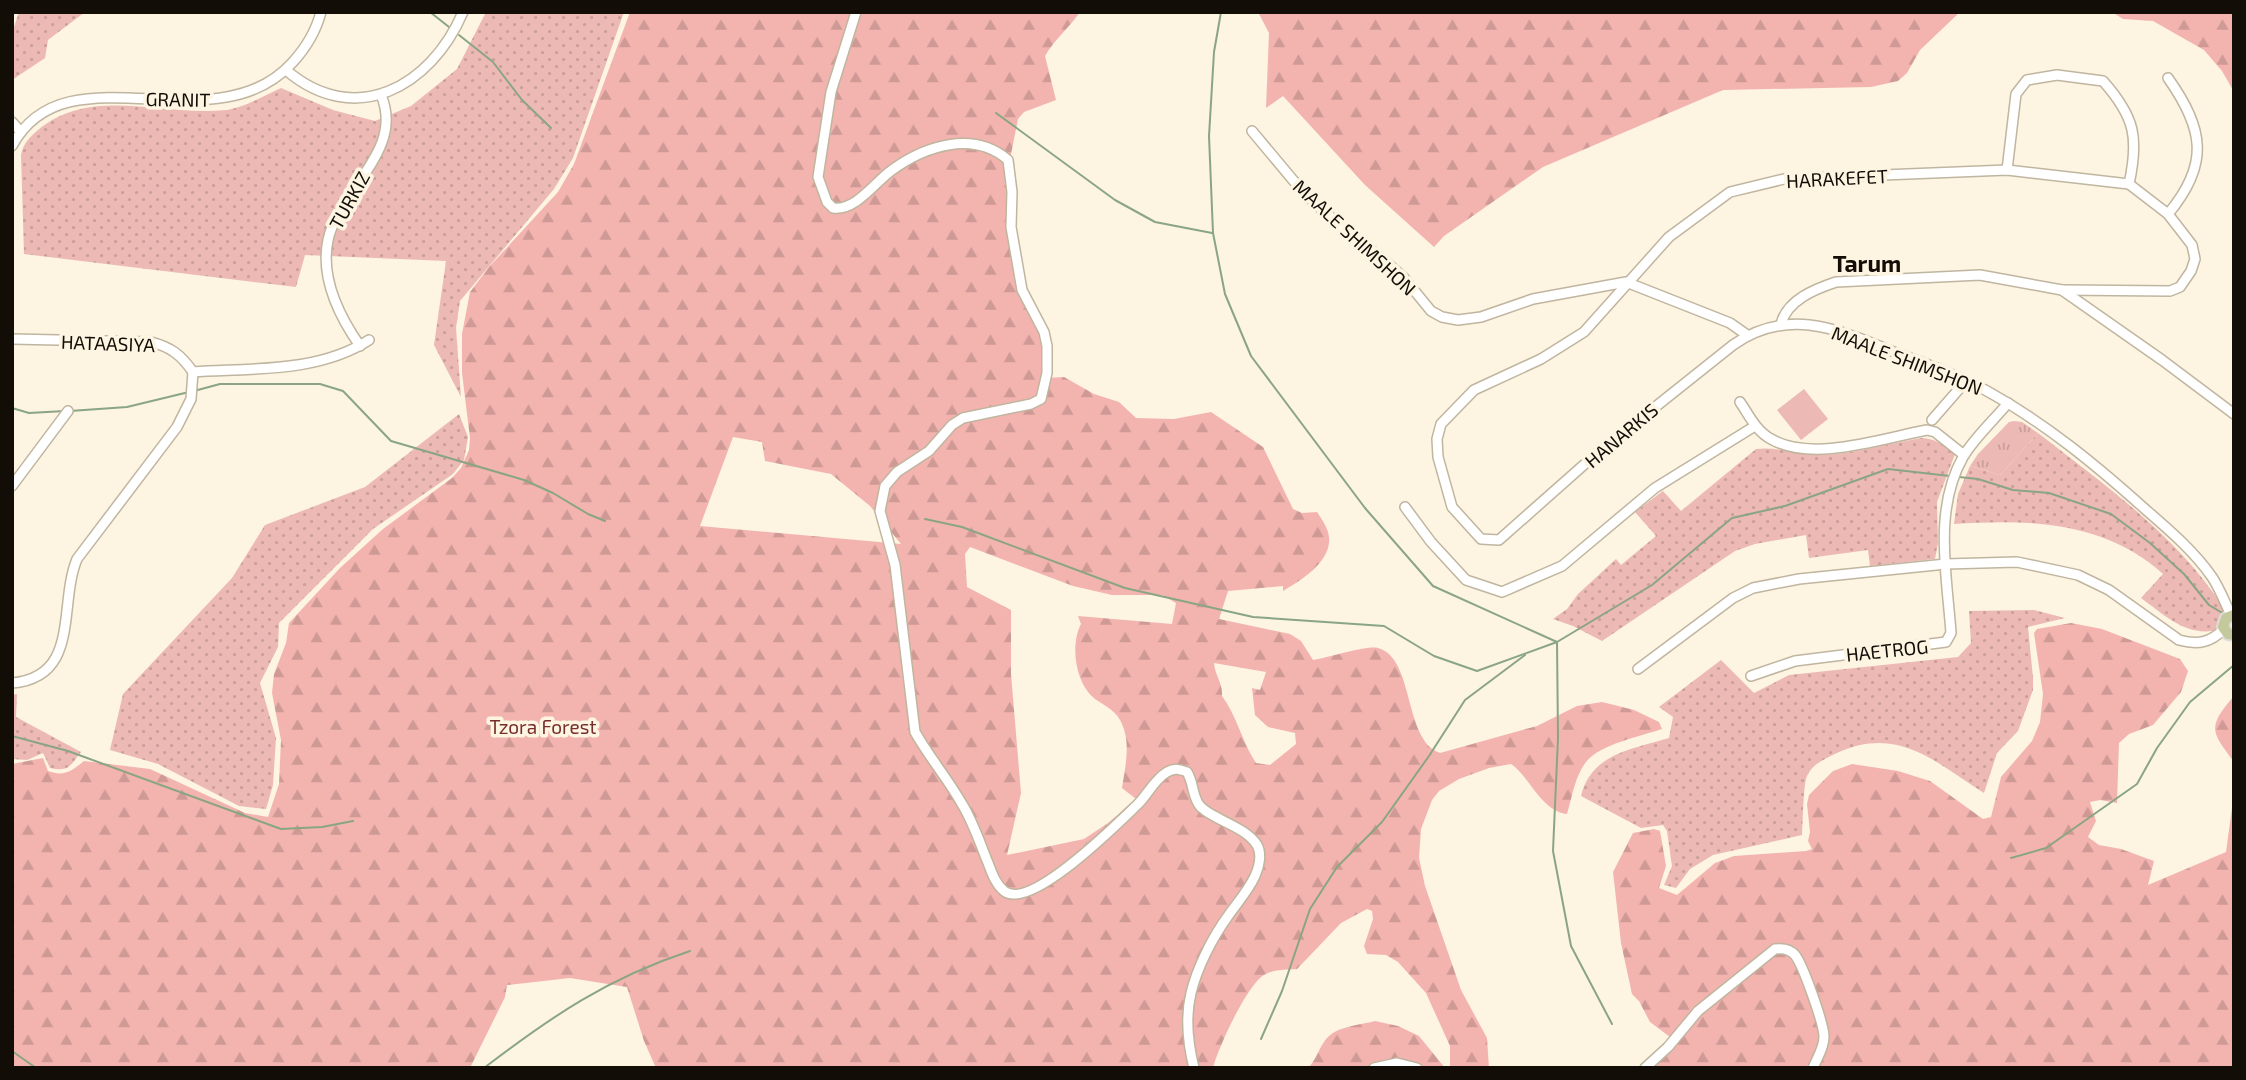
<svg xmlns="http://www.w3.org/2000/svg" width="2246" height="1080" font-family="'Exo 2',sans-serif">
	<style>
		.grass { fill: url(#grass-dots) }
		.forest { fill: url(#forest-firs); fill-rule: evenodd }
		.park { fill: url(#park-tufts) }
		.pitch { fill: #edb9b4 }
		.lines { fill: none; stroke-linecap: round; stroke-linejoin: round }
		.stream { stroke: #8aa584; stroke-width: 2 }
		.minor-casing { stroke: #c0b59f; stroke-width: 12 }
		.major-casing { stroke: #dedddc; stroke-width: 14 }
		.minor { stroke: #fff; stroke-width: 9 }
		.major { stroke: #c5c89b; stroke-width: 10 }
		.labels { text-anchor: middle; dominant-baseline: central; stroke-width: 7; stroke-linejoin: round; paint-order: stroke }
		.street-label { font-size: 19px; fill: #120e07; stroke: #fdf4e2 }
		.park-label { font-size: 19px; fill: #772e2b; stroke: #fdf4e2 }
		.quarter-label { font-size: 23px; font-weight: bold; fill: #120e07; stroke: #fdf4e2 }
	</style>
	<defs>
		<pattern id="grass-dots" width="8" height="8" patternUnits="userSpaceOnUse" patternTransform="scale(1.75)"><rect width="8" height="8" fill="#edb9b4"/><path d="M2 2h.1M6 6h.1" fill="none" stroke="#ca9e99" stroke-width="1.8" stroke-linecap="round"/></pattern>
		<pattern id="forest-firs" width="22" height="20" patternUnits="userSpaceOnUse" patternTransform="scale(1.75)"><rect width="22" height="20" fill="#f3b4af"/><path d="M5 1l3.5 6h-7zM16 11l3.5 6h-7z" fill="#cf9a95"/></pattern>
		<pattern id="park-tufts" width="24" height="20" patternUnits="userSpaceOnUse" patternTransform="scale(1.75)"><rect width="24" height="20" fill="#edb9b4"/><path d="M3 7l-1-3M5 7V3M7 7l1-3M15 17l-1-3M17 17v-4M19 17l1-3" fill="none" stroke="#ca9e99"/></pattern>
	</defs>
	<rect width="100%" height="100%" fill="#fdf4e2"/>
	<!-- grass -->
	<g class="grass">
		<polygon points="19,12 85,12 48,40 45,58 12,80 12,33"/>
		<path d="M 486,12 L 624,12 L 573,158 L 554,189 L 460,301 L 456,328 L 461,397 L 434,345 L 446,261 L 305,255 L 296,287 L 24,254 L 21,155 C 24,142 29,138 38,130 C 91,85 165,117 226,110 C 244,108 265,95 281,88 L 333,110 L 375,121 L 411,106 L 457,69 Z"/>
		<polygon points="459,414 468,437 464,460 453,474 373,529 279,623 278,647 260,683 276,738 273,785 266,809 239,806 158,764 110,750 123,694 232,578 265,525 365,487"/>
		<path d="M 2038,433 C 2105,485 2179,537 2225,610 L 2218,630 C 2186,637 2166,616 2141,598 L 2163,574 C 2105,521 2028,519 1954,524 L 1958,494 L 1970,466 L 2000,475 Z"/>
		<path d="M 1921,438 C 1933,438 1947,445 1955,454 L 1937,502 L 1938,543 L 1935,559 L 1870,566 L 1868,550 L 1809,558 L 1806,535 L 1755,544 L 1735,551 L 1602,641 L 1573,626 L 1553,619 L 1567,609 L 1578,594 L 1616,559 L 1621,565 L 1656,536 L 1635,512 L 1663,491 L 1681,511 L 1756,449 C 1778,446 1800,456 1822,455 C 1853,454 1891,443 1921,438 Z"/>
		<path d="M 2034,610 L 2065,618 L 2028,627 L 2033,678 L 2033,690 L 2018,731 L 1997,753 L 1984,793 C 1935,762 1898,725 1837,753 C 1825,759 1813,763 1807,776 C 1803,785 1803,822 1802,835 L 1713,855 L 1690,869 L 1676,888 L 1664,885 L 1672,866 L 1667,831 L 1663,825 L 1641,828 L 1581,796 C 1591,753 1634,749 1669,738 L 1673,717 L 1659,707 L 1721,660 L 1754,693 L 1789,675 L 1958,657 L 1971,643 L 1969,611 Z"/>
		<path d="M 17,694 L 16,717 L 81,752 C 70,766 69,772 50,768 L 43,753 L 27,760 L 12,759 L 12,695 Z"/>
	</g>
	<!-- forest -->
	<g class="forest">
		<path d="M 630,12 L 1080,12 C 1069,28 1054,40 1045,56 L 1056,100 L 1024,112 L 1018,119 L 1009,164 L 1008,224 L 1023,285 L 1042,343 L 1046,378 L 1064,377 L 1094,394 L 1119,402 L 1136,418 L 1174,419 L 1211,412 L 1263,447 L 1293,509 L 1302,513 L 1317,512 C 1321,518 1326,525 1328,532 C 1336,559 1302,580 1283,591 L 1283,586 L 1228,591 L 1219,619 L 1290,634 L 1301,641 L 1313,660 C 1327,658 1367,645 1378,648 C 1415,658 1403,740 1440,753 L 1537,726 L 1577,706 L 1602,702 L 1634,710 L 1659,722 L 1662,729 C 1642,736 1600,744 1586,762 C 1575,776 1572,797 1567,814 C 1541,811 1530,777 1511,764 L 1489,768 L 1459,779 L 1439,791 L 1432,800 L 1421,829 L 1419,858 L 1425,886 L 1461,990 L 1487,1038 L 1489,1068 L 1450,1068 L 1450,1046 L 1426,993 L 1398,962 L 1386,955 L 1367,954 L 1364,946 L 1373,919 L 1372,911 L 1367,909 L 1341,923 L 1297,969 C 1286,970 1274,969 1264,975 C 1247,985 1218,1048 1213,1068 L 656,1068 L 644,1041 L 627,987 L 570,978 L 507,985 L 505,997 L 470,1068 L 12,1068 L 12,764 L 43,758 L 48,771 C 64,777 72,771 84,761 L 150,769 L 245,813 L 268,817 L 279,784 L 281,740 L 272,693 L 274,674 L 286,643 L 289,623 L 340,568 L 383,529 L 452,478 L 461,468 L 469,450 L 470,438 L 462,373 L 462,334 L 470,292 L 489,267 L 558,192 L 574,164 ZM 733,437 L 762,442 L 765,461 L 831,474 L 870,506 L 901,544 L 700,526 ZM 970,547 L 1073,586 L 1112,595 L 1162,595 L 1176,603 L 1172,624 L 1078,616 L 1081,624 C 1070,645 1075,683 1095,699 C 1105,706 1117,711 1122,724 C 1131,744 1125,768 1122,788 L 1136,799 L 1108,823 L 1084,839 L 1007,855 L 1021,793 L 1011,674 L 1011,610 L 967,587 L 965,554 ZM 1214,663 L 1266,672 L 1260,690 L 1252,688 L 1255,715 L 1268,727 L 1295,733 L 1296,744 L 1270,765 L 1256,763 C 1242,742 1237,716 1222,696 C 1223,683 1215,676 1214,663 Z"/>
		<polygon points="1258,12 1960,12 1920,50 1907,73 1898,81 1871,87 1723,90 1543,167 1444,236 1434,247 1365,185 1283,96 1266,108 1269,33"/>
		<polygon points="2112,12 2234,12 2234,92 2222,71 2204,50 2153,21 2123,19"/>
		<polygon points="2071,623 2102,629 2180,659 2188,671 2181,692 2153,725 2129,734 2119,743 2117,803 2100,800 2090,802 2096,821 2088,837 2099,845 2121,849 2154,861 2148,885 2226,852 2234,793 2234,1068 1654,1068 1678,1043 1650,1022 1639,1001 1632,994 1621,943 1613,872 1633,833 1654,829 1660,831 1666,866 1659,888 1677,895 1715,863 1734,856 1806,851 1812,849 1808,841 1810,832 1807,804 1809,795 1833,771 1852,764 1898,771 1930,781 1983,819 1991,817 2001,777 2032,741 2040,722 2043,694 2034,633 2037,629"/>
		<path d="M 2234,696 L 2234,762 C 2212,732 2206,728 2234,696 Z"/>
		<path d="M 1375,1021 L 1398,1026 L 1419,1036 L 1445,1068 L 1308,1068 C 1317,1059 1319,1047 1327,1038 C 1338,1026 1360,1025 1375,1021 Z"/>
	</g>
	<!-- park -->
	<polygon class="park" points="2014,421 2022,422 2038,433 2000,475 1970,466 1978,454 2009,422"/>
	<!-- pitch -->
	<polygon class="pitch" points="1804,389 1828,419 1801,440 1777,410"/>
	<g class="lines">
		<!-- stream -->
		<g class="stream">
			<polyline points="430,12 449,27"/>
			<polyline points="1221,12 1214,52 1209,136 1213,233 1225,294 1251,356 1365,508 1433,586 1557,642 1558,738 1553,851 1571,946 1612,1024"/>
			<polyline points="459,35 493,62 522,100 551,128"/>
			<polyline points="996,113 1115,200 1155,222 1212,233"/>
			<polyline points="194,391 220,384 320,384 343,391 391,441 524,480 553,493 588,514 605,521"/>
			<polyline points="12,408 29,413 65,411"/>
			<polyline points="70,411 127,407 189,392"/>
			<polyline points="1959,477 1978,479 2013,490 2049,493 2111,514 2150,543 2184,574 2209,605 2224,614"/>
			<polyline points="925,519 962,527 1125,588 1253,617 1384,626 1434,656 1477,671 1557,642 1652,585 1732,518 1785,506 1888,469 1950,476"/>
			<polyline points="12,736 68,751 281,829 322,827 353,821"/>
			<polyline points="2011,858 2046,848 2137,784 2157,748 2190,702 2234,665"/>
			<polyline points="1261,1039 1282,991 1310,909 1337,867 1382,822 1429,756 1465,700 1525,655"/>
			<polyline points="12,1051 36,1068"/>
			<path d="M 484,1068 C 552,1016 608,978 690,951"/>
		</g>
		<!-- minor casing -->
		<g class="minor-casing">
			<g id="minor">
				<path d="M 856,12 L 831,92 L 818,177 L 827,202 L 833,208 C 856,211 875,182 892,170 C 925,146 973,130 1008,160 L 1012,192 L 1011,227 L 1022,290 L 1044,332 L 1047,346 L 1047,373 L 1041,399 L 1031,404 L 963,418 L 952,425 L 929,451 L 897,472 L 885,486 L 880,511 L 895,565 L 915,732 C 929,757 948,779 962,804 C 972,820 979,840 986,858 C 991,869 994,883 1004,891 C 1030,912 1119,822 1138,804 C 1148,794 1154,780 1167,772 C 1175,768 1179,769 1187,772 C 1194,783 1192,797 1200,806 C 1211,819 1245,826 1257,845 C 1262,854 1259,867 1255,876 C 1248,891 1237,903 1228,916 C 1212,938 1197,968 1191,993 C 1185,1018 1188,1044 1194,1068"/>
				<path d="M 286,70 C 355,129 431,87 463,12"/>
				<polyline points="12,122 21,132"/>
				<polyline points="1252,131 1303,192 1323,211 1386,262 1404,278 1431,311 1442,317 1458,320 1481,317 1533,299 1626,282 1730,323 1747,335"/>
				<path d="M 12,146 C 66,45 214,148 292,63 C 305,49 316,31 321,12"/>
				<path d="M 2007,170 L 2016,94 L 2027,80 L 2057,75 L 2103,81 C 2135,117 2139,138 2129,184"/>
				<path d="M 2168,214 C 2210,164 2204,129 2168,78"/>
				<path d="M 2062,290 L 2170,291 L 2180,287 L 2191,271 L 2195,259 L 2192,245 L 2168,214 L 2129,184 L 2007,170 L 1784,179 L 1730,192 L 1669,237 L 1584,332 L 1541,359 L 1474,390 L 1441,424 L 1437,439 L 1438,457 L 1452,507 L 1481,539 L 1499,540 L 1595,455 L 1733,345 C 1790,305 1841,331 1899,354 C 1929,365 1959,376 1987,391 C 2045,423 2096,465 2145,509 C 2168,529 2194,551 2212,577 C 2220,589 2225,603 2231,615"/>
				<path d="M 1781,324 C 1787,300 1815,289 1836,282 L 1980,275 L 2062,290 L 2162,360 L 2234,414"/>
				<path d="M 12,339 L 151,342 C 171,347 181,355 193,372"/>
				<path d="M 360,346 C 339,316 320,278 328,240 C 339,189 405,151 381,95"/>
				<path d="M 193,372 C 251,368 318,373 369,340"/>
				<path d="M 1740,402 C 1749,415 1756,431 1771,439 C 1812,463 1884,438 1927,430 L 1935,432 L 1964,455"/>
				<polyline points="1932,420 1966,381"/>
				<polyline points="12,486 68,411"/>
				<polyline points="1405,507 1431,542 1466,580 1502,592 1562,566 1655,488 1755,426"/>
				<path d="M 1638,669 L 1733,598 L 1753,588 L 1799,579 L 1946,564 L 2017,562 L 2078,575 L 2109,590 L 2179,640 C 2198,645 2210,643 2224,629"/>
				<path d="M 1751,676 L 1795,661 L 1946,642 L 1951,633 C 1947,575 1933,510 1963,457 C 1974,438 1994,420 2008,403"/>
				<path d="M 12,683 C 81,677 58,605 77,559 L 177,427 L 191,399 L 193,372"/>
				<polyline points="1374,1068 1397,1063 1417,1068"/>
				<path d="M 1645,1068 L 1668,1047 L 1698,1011 L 1775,949 C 1783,948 1790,949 1795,955 C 1803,965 1824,1024 1824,1037 C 1824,1048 1817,1058 1813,1068"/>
			</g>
		</g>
		<!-- major casing -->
		<g class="major-casing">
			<polyline id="major" points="2234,615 2226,618 2223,627 2228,634 2234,635"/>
		</g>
		<!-- minor -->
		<use href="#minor" class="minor"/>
		<!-- major -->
		<use href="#major" class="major"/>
	</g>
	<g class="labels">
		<!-- street labels -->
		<g class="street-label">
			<text transform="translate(178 99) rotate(1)">GRANIT</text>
			<text transform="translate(1837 178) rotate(-3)">HARAKEFET</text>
			<text transform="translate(349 200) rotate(-61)">TURKIZ</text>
			<text transform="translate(1355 237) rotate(43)">MAALE SHIMSHON</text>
			<text transform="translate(108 343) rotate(2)">HATAASIYA</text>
			<text transform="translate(1907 360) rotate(21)">MAALE SHIMSHON</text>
			<text transform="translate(1621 435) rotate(-40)">HANARKIS</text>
			<text transform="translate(1887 650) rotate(-6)">HAETROG</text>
		</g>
		<!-- park labels -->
		<g class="park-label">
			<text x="543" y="726">Tzora Forest</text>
		</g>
		<!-- quarter labels -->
		<g class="quarter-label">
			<text x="1867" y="263">Tarum</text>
		</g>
	</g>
	<!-- border -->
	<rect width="2246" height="1080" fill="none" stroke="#120e07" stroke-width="28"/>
</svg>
